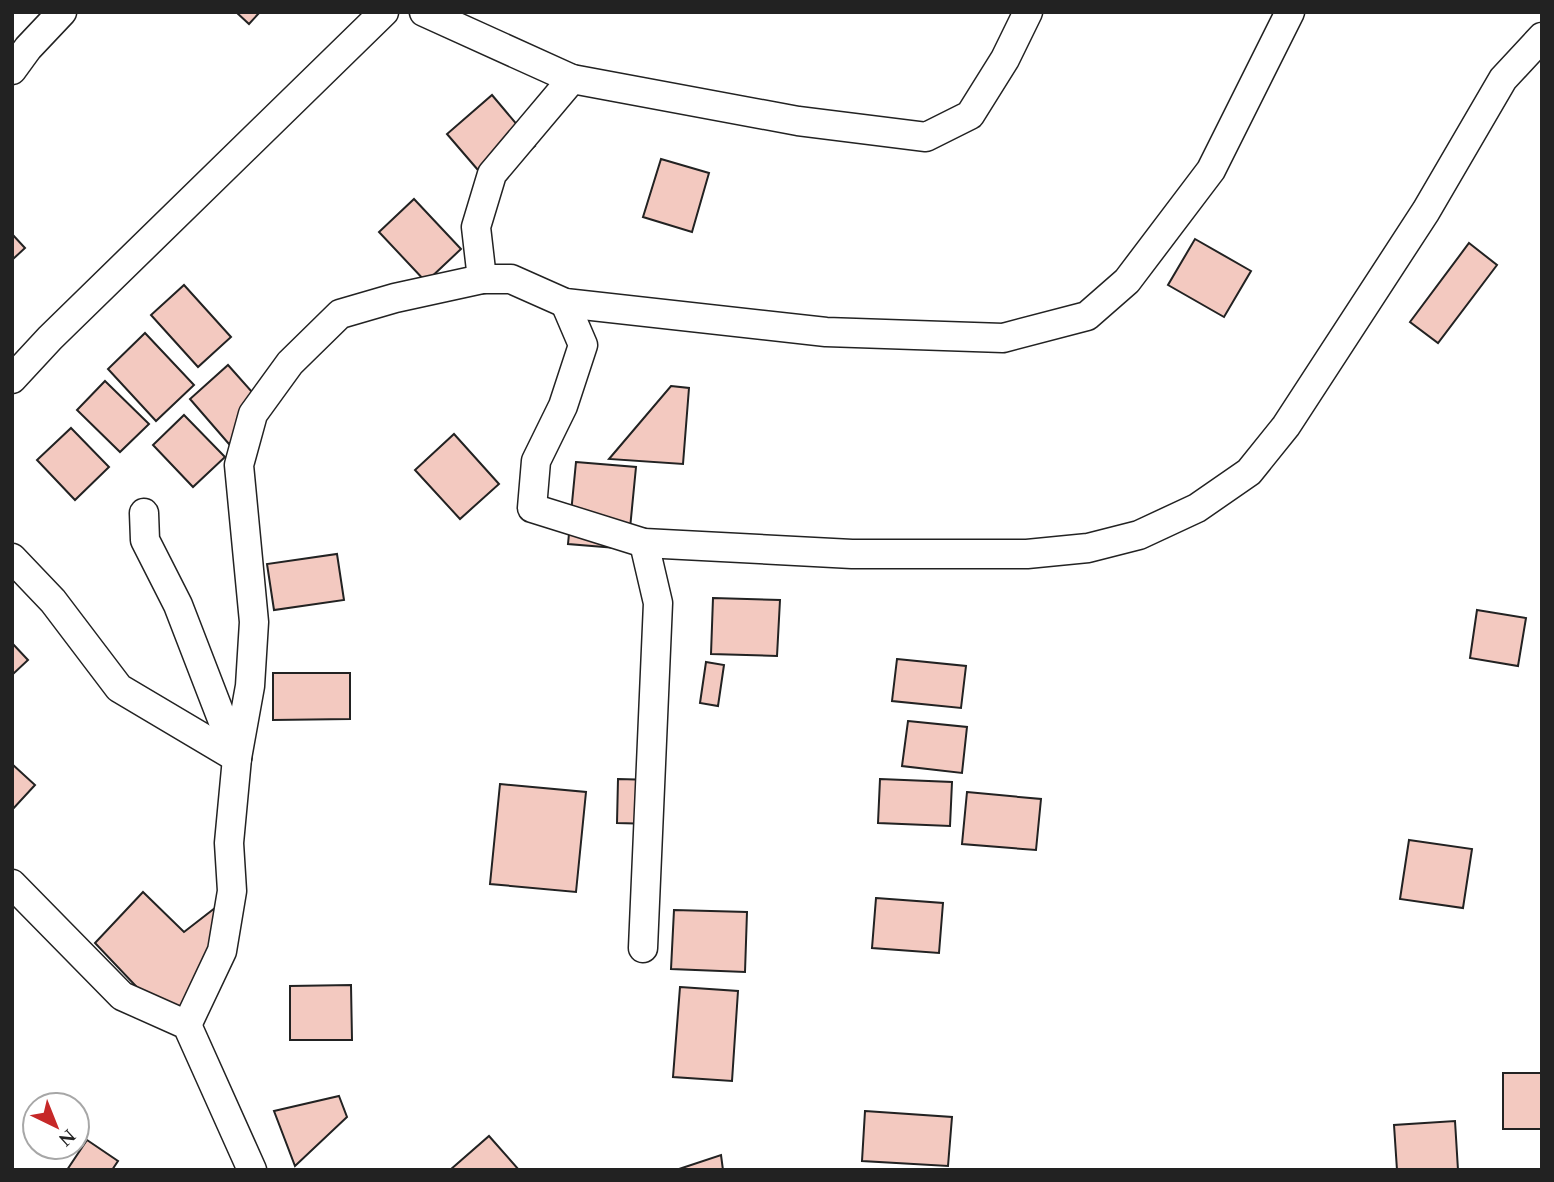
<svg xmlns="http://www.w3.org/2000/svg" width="1554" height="1182" font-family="Spectral,serif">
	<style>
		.building { fill: #f3c9c0; stroke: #222; stroke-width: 2 }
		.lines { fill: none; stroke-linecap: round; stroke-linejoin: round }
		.minor-casing { stroke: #222; stroke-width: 31 }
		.minor { stroke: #fff; stroke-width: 28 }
	</style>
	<rect width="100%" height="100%" fill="#fff"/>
	<!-- building -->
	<g class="building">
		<polygon points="236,12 260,12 249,24"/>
		<polygon points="492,95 535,146 490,184 447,134"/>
		<polygon points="661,159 709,173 692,232 643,217"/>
		<polygon points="414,199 461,249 426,282 379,232"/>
		<polygon points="12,234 25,248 12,260"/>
		<polygon points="1195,239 1251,271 1224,317 1168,285"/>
		<polygon points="1469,243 1497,265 1438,343 1410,322"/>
		<polygon points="184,285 231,337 198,367 151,315"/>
		<polygon points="145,333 194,385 156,421 108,369"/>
		<polygon points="228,365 268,410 229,444 190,399"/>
		<polygon points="105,381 149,424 120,452 77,410"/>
		<polygon points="671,386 689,388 683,464 609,459"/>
		<polygon points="184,415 225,457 193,487 153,445"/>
		<polygon points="71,428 109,467 75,500 37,460"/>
		<polygon points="454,434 499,484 460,519 415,470"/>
		<polygon points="576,462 636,467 628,549 568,544"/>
		<polygon points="337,554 344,600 274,610 267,564"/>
		<polygon points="713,598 780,600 777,656 711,654"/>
		<polygon points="1477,610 1526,618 1518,666 1470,658"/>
		<polygon points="12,643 28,660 12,675"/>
		<polygon points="897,659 966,666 961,708 892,701"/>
		<polygon points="706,662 724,665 718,706 700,703"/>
		<polygon points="273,673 350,673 350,719 273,720"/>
		<polygon points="908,721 967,727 962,773 902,766"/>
		<polygon points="12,764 35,785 12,810"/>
		<polygon points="618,779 654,780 653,824 617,823"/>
		<polygon points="880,779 952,782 950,826 878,823"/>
		<polygon points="500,784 586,792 576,892 490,884"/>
		<polygon points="967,792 1041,799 1036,850 962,844"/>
		<polygon points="1409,840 1472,849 1463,908 1400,899"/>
		<polygon points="143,892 184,932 224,901 215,978 170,1022 95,943"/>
		<polygon points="876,898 943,903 939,953 872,948"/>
		<polygon points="674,910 747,912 745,972 671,969"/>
		<polygon points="351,985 352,1040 290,1040 290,986"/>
		<polygon points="680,987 738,991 732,1081 673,1077"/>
		<rect x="1503" y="1073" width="39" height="56"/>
		<polygon points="339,1096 347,1117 295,1166 274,1111"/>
		<polygon points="865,1111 952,1117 948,1166 862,1161"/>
		<polygon points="1455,1121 1458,1170 1397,1170 1394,1125"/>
		<polygon points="489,1136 519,1170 450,1170"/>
		<polygon points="87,1140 118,1161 112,1170 67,1170"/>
		<polygon points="721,1155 723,1170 676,1170"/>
	</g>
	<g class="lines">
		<!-- minor casing -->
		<g class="minor-casing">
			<g id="minor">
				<polyline points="424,12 572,79 798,121 926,137 970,115 1005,59 1028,12"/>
				<polyline points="12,70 28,48 62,12"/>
				<polyline points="482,279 476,227 492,174 572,79"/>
				<polyline points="565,303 583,345 563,406 536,461 532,508 644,543 852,554 1027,554 1088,548 1139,535 1197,508 1249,472 1286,426 1426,211 1503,79 1542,37"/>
				<polyline points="12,379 50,338 384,12"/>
				<polyline points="144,513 145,540 178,605 237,758"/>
				<polyline points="12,558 53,601 119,688 237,758"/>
				<polyline points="12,884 122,996 187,1025 252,1170"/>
				<polyline points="643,948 658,603 644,543"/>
				<polyline points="187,1025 222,951 232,891 229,843 237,758 250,686 254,622 239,465 253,414 290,363 340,314 395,298 482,279 511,279 565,303 826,332 1003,338 1087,316 1127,281 1211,170 1290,12"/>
			</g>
		</g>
		<!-- minor -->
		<use href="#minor" class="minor"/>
	</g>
	<!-- border -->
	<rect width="1554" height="1182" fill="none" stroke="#222222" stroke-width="28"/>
	<!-- north arrow -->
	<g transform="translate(56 1126) rotate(137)"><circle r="33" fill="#ffffff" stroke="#a7a7a7" stroke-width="2"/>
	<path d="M0-5L12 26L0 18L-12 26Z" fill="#c62828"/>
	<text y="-10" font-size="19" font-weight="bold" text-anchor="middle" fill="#222222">N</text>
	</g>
</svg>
